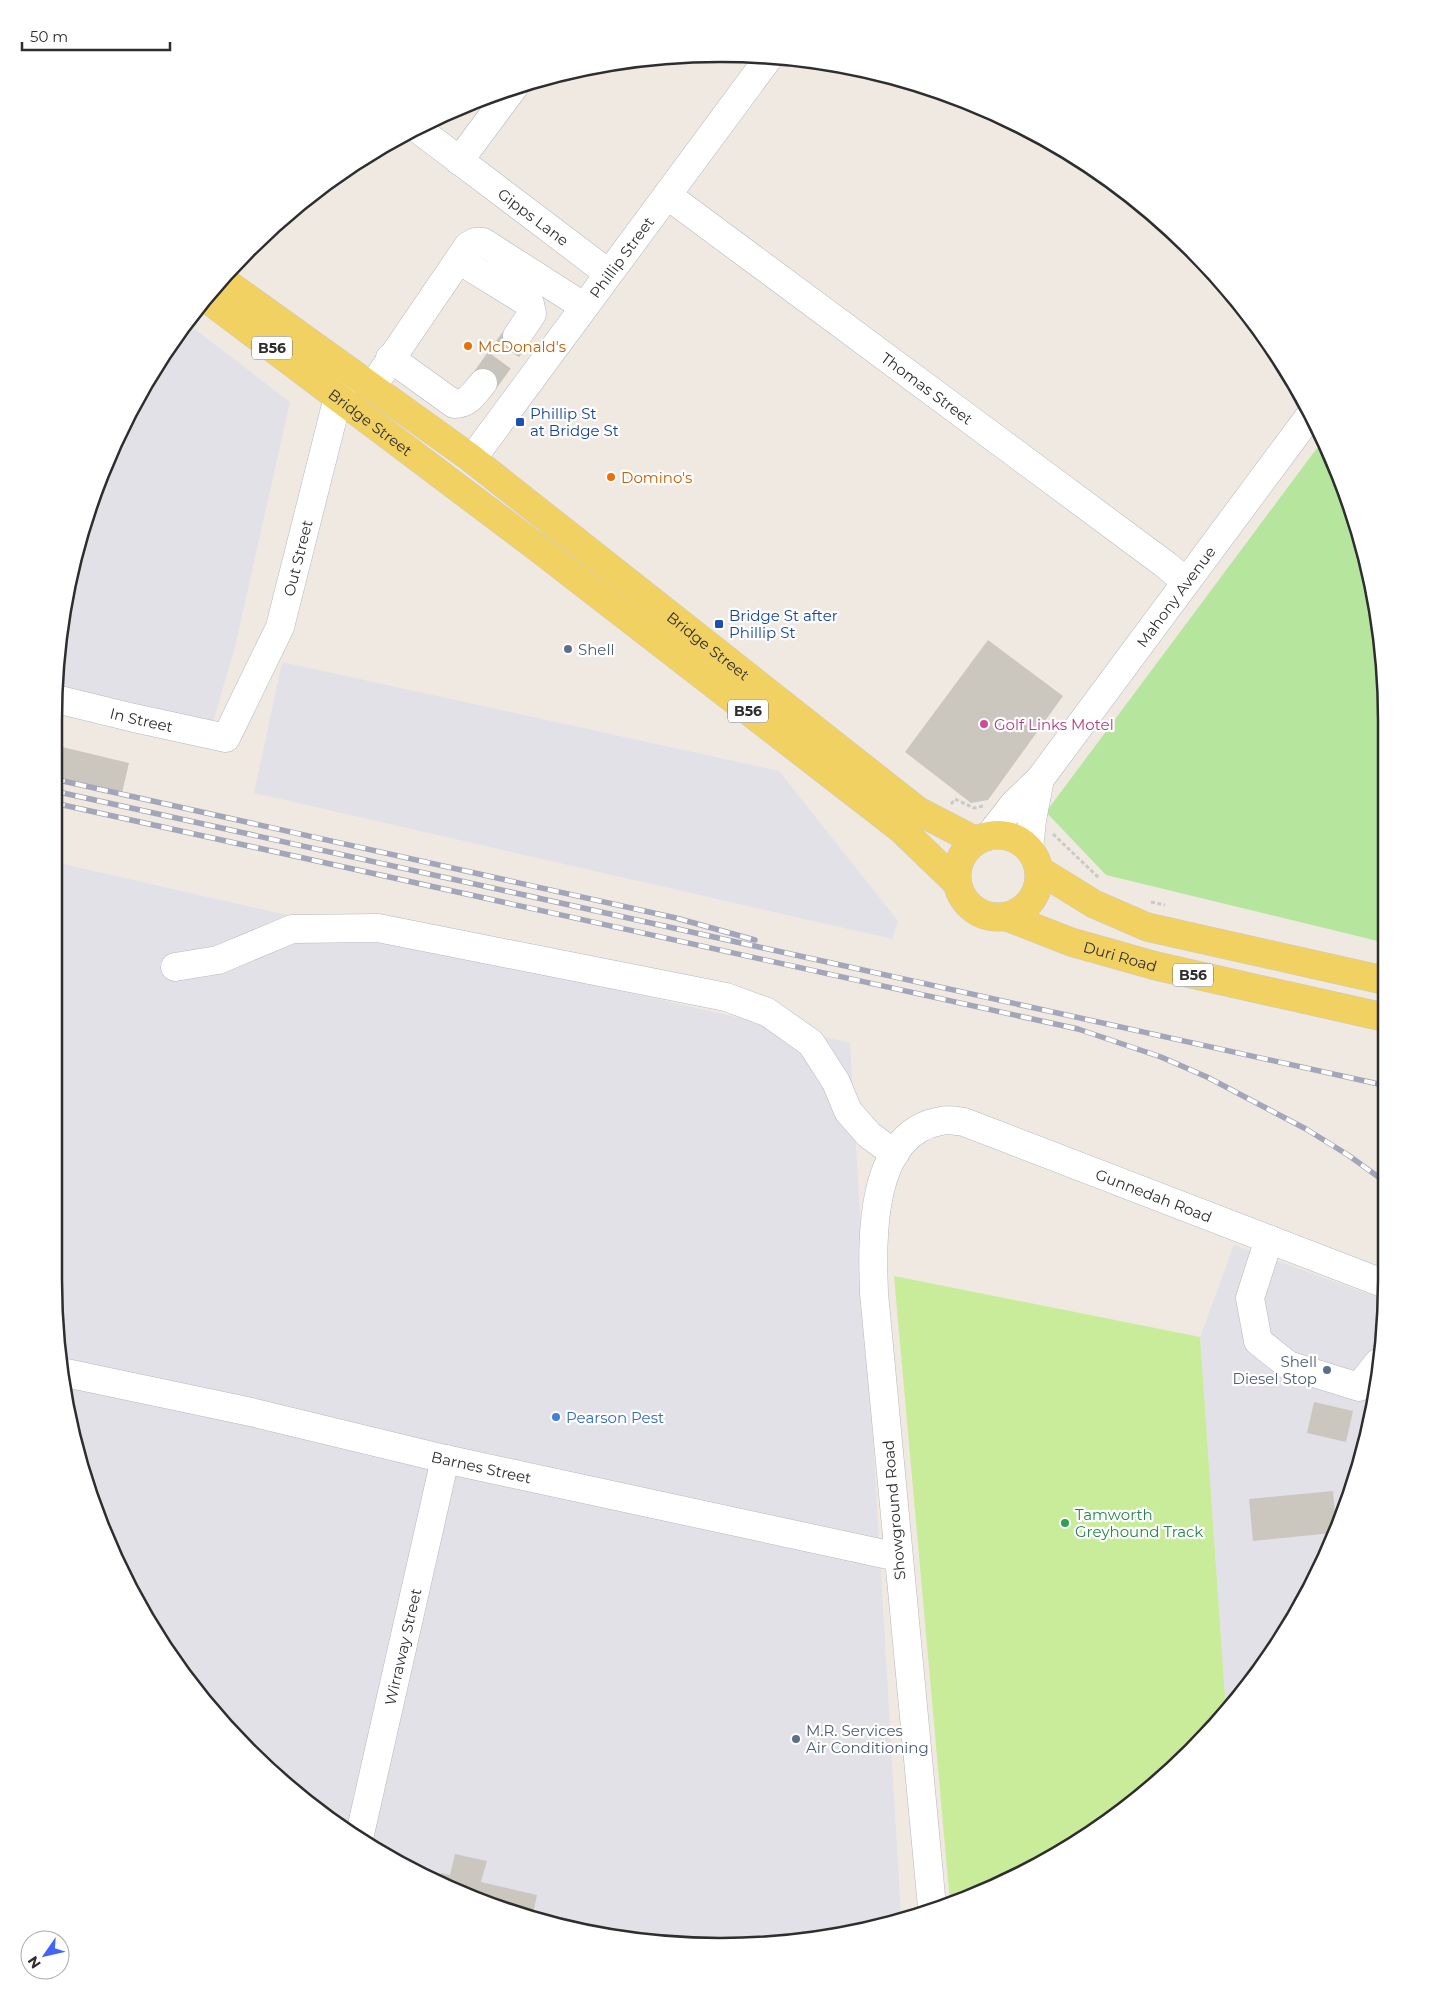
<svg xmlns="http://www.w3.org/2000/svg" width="1440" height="2000" font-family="Montserrat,sans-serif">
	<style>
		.industrial { fill: #e3e1e8 }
		.green { fill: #b6e59e }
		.pitch { fill: #c9ec9a }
		.building { fill: #cbc7bf }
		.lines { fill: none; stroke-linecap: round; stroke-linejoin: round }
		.minor-tunnel { stroke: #c8c4bd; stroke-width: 28; stroke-dasharray: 28 14; stroke-linecap: butt }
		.minor-casing { stroke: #b4b7c1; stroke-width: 29 }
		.major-casing { stroke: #c9c9c9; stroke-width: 29 }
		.path { stroke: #c9c9c9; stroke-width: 3; stroke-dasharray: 4 2.5; stroke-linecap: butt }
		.minor { stroke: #fff; stroke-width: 28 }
		.major { stroke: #f2d163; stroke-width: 28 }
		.rail-casing { stroke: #a3a6b8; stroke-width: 5.5 }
		.rail { stroke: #fff; stroke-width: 4; stroke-dasharray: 11; stroke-linecap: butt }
		.food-dot { fill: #e8710a; stroke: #fff; stroke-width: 2 }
		.transit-dot { fill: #1a4fb4; stroke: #fff; stroke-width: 2 }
		.service-dot { fill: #5c6f8a; stroke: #fff; stroke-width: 2 }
		.hotel-dot { fill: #d1479c; stroke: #fff; stroke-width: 2 }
		.shop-dot { fill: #3f7fe0; stroke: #fff; stroke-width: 2 }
		.leisure-dot { fill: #2e9e5b; stroke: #fff; stroke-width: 2 }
		.labels { text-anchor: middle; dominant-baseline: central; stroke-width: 4.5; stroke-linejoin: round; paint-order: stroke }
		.shield { fill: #fff; stroke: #6d6d6d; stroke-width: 1 }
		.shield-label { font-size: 14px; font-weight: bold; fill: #2e2e2e }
		.street-label { font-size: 15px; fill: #2e2e2e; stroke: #fff }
		.food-label { font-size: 15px; fill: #c56008; stroke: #fff; text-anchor: start }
		.transit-label { font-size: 15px; fill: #164399; stroke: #fff; text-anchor: start }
		.service-label { font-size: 15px; fill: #4e5e75; stroke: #fff; text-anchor: start }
		.hotel-label { font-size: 15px; fill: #b23c85; stroke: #fff; text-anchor: start }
		.shop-label { font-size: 15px; fill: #366cbe; stroke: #fff; text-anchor: start }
		.leisure-label { font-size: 15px; fill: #27864d; stroke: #fff; text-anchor: start }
		.rim { fill: none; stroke: #2e2e2e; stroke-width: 2.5 }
	</style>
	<rect width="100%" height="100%" fill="#efe9e1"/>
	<!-- industrial -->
	<g class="industrial">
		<polygon points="188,324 290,402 235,647 213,722 57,685 67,590 104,465 143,387"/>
		<polygon points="282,662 779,771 898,921 892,939 254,793"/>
		<polygon points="54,862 850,1043 901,1915 807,1941 633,1941 547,1923 426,1878 281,1781 166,1650 122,1574 77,1453 54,1280"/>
		<polygon points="1234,1245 1385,1300 1385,1323 1363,1453 1317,1575 1248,1686 1226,1710 1200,1337"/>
	</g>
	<!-- green -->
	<polygon class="green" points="1323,440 1335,465 1381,633 1382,942 1106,875 1046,812"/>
	<!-- pitch -->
	<polygon class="pitch" points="894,1276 1200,1337 1226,1710 1159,1781 1053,1857 975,1895 950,1902"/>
	<!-- building -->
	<g class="building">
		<polygon points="988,640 1063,696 988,800 971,803 905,752"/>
		<polygon points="54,745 129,763 122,793 54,777"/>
		<polygon points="1314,1402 1353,1411 1346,1442 1307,1433"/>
		<polygon points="1333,1491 1336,1525 1333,1533 1253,1541 1249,1499"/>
		<polygon points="455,1854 487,1861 481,1882 537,1895 532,1918 438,1882 441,1873 450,1875"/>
	</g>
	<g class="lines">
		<!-- minor-tunnel -->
		<polyline class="minor-tunnel" points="483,383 517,336"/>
		<!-- minor casing -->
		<g class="minor-casing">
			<g id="minor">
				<path id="s1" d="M 418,129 L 608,273"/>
				<polyline points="459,161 514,87"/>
				<path id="s2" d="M 667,195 L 1166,565 L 1186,582"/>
				<polyline points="459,260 530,304 532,314 517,336"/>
				<path d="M 390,358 L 454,404 C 469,404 474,393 483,383"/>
				<polyline points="372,387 468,246 475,242 483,242 583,306"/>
				<path id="s3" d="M 472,459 L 770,56"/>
				<path id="s4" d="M 56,699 L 134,718 L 226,738 L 280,627 L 338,397 L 347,378"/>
				<path id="s5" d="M 989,836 L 1014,804 L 1040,779 L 1311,414"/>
				<polyline points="1029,849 1032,820 1040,779"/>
				<polyline points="175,967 218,960 292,929 378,928 726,997 767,1012 811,1043 836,1082 848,1111 869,1135 895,1154"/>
				<polyline points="1269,1239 1250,1298 1258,1341 1288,1365 1359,1387 1378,1363"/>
				<path id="s6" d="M 66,1373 L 251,1412 L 445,1459 L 898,1557"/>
				<path id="s7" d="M 360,1834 L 445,1459"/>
				<path id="s8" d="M 932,1907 L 874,1293 C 872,1239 869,1133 941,1121 C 948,1119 957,1121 964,1122 L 1385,1284"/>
			</g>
		</g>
		<!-- major casing -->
		<g class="major-casing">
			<g id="major">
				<path id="s9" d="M 221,279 L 472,459 L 918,811 L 976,841"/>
				<path id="s10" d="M 206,298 L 534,545 L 901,829 L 957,883"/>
				<circle cx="998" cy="876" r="41"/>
				<polyline points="1039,870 1094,904 1147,927 1383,980"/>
				<path id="s11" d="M 1007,917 L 1071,942 L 1156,966 L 1383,1017"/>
			</g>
		</g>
		<!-- path -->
		<g class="path">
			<polyline points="951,804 955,799 974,808 983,806"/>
			<polyline points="1053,834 1099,878"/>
			<polyline points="1151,902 1165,905"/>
		</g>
		<!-- minor -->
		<use href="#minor" class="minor"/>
		<!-- major -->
		<use href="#major" class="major"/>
		<!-- rail casing -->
		<g class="rail-casing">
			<g id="rail">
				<polyline points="54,779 676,918 755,940"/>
				<polyline points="54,791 1383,1085"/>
				<polyline points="54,803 1078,1029 1161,1057 1207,1077 1306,1129 1348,1155 1384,1181"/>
			</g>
		</g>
		<!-- rail -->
		<use href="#rail" class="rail"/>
	</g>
	<!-- markers -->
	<g class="food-dot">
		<circle cx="468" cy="346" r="5"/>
		<circle cx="611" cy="477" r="5"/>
	</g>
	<g class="transit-dot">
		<rect x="515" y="417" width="10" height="10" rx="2.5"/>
		<rect x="714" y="619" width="10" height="10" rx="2.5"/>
	</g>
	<g class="service-dot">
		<circle cx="568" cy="649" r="5"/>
		<circle cx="1327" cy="1370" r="5"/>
		<circle cx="796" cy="1739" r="5"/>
	</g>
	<circle class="hotel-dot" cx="984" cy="724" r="5"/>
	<circle class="shop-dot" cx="556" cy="1417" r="5"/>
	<circle class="leisure-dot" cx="1065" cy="1523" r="5"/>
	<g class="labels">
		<!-- shield labels -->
		<g class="shield">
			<rect x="252" y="336.5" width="40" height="23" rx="4"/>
			<rect x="728" y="699.5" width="40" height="23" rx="4"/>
			<rect x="1173" y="963.5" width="40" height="23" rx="4"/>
		</g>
		<g class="shield-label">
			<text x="272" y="348">B56</text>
			<text x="748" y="711">B56</text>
			<text x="1193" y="975">B56</text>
		</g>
		<!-- street labels -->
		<g class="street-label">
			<text stroke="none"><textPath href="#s1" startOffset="145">Gipps Lane</textPath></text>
			<text stroke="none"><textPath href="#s3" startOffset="251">Phillip Street</textPath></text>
			<text stroke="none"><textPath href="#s2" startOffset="324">Thomas Street</textPath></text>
			<text stroke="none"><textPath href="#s10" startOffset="206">Bridge Street</textPath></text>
			<text stroke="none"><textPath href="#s4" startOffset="369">Out Street</textPath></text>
			<text stroke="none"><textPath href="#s5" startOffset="304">Mahony Avenue</textPath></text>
			<text stroke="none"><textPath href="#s9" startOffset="610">Bridge Street</textPath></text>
			<text stroke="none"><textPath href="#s4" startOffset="88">In Street</textPath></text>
			<text stroke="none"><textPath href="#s11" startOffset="120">Duri Road</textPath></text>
			<text stroke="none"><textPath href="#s8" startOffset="1045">Gunnedah Road</textPath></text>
			<text stroke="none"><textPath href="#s6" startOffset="426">Barnes Street</textPath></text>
			<text transform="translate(894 1510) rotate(-95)">Showground Road</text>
			<text stroke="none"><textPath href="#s7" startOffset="192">Wirraway Street</textPath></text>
		</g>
		<!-- food labels -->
		<g class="food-label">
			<text x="478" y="346">McDonald's</text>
			<text x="621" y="477">Domino's</text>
		</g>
		<!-- transit labels -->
		<g class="transit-label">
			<text x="530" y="413">Phillip St<tspan x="530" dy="17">at Bridge St</tspan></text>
			<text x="729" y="615">Bridge St after<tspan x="729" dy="17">Phillip St</tspan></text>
		</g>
		<!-- service labels -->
		<g class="service-label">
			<text x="578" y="649">Shell</text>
			<text x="1317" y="1361" text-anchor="end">Shell<tspan x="1317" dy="17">Diesel Stop</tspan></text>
			<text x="806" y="1730">M.R. Services<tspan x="806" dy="17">Air Conditioning</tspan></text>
		</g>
		<!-- hotel labels -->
		<g class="hotel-label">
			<text x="994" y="724">Golf Links Motel</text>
		</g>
		<!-- shop labels -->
		<g class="shop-label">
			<text x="566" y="1417">Pearson Pest</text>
		</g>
		<!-- leisure labels -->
		<g class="leisure-label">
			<text x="1075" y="1514">Tamworth<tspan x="1075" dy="17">Greyhound Track</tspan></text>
		</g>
	</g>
	<!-- crop -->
	<path d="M0 0H1440V2000H0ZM720 62H720A658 658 0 0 1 1378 720V1280A658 658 0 0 1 720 1938H720A658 658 0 0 1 62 1280V720A658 658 0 0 1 720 62Z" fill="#fff" fill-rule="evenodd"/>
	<path class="rim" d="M720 62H720A658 658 0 0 1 1378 720V1280A658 658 0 0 1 720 1938H720A658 658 0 0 1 62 1280V720A658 658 0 0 1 720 62Z"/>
	<!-- north arrow -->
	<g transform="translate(45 1955) rotate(236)"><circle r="24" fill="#ffffff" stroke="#ababab"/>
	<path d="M0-4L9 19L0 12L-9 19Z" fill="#4264fb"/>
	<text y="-8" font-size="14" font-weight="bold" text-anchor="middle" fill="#2e2e2e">N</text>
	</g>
	<!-- scale -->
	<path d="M22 42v8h148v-8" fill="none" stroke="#2e2e2e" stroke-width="2.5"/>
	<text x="30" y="42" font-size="15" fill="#2e2e2e" stroke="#ffffff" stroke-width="4" paint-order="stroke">50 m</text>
</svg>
